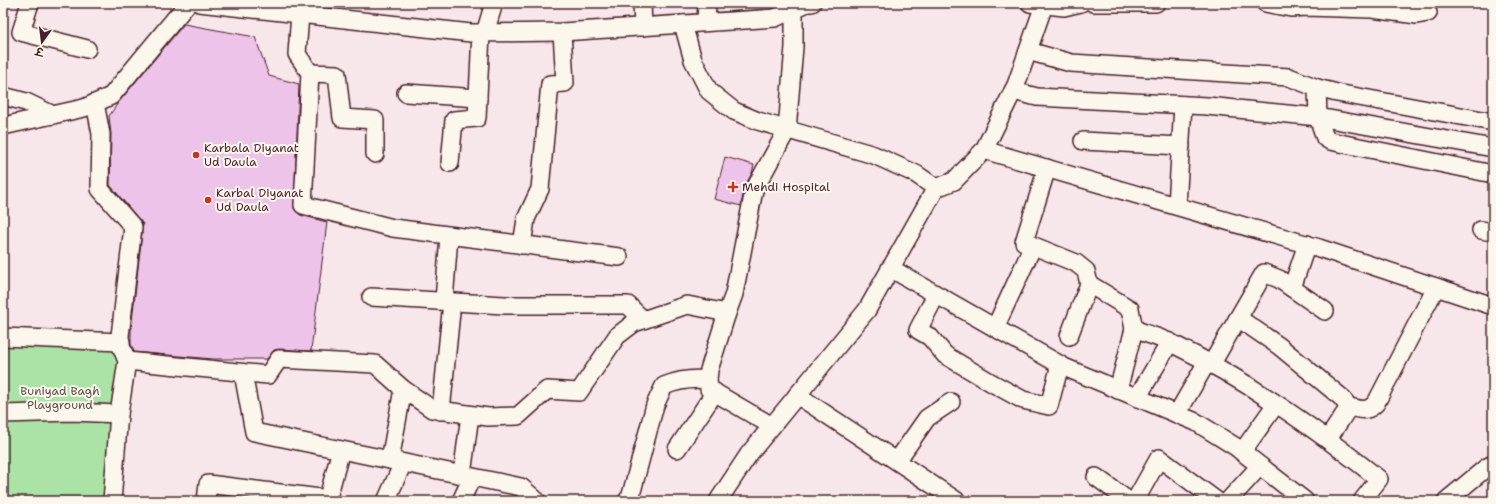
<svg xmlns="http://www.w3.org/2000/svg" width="1496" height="504" font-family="'Shantell Sans','Playpen Sans Deva',sans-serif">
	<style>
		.green { fill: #abe2a6; stroke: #7a8068 }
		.building { fill: #edc3e9; stroke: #4a1f2b }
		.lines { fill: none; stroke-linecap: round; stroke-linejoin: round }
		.minor-casing { stroke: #4a1f2b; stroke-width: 20 }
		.minor { stroke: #fbf7ec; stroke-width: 17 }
		.poi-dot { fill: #c8321e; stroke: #fbf7ec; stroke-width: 1.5 }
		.labels { text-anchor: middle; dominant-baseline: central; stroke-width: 4; stroke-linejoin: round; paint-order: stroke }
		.poi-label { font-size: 12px; fill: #4a1f2b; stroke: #fbf7ec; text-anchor: start }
		.park-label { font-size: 12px; fill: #62504a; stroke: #fbf7ec }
	</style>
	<rect width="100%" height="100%" fill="#f7e7eb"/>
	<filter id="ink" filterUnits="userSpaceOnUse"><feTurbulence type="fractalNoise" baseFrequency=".025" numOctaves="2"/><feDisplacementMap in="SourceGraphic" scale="8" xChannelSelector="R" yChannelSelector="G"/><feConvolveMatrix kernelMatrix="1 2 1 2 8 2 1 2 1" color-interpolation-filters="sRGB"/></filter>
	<g filter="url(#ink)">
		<!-- green -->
		<polygon class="green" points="3,338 121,346 109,501 3,501"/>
		<!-- building -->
		<g class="building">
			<polygon points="184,24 255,37 269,76 299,84 294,209 300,215 327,222 311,351 279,349 274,350 267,359 213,359 134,352 131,344 131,330 143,224 110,185 111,134 109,116 118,103"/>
			<polygon points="725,157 754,165 752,173 744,188 741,206 714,199"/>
		</g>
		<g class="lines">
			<!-- minor casing -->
			<g class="minor-casing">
				<g id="minor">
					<polyline points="30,3 21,32 87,49"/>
					<polyline points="199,3 471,33 562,32 775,18 807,3 812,3"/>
					<polyline points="642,3 643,27"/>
					<polyline points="1030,3 1064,7 1081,3"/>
					<polyline points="1093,3 1156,3"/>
					<polyline points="1265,3 1291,8 1306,7 1372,9 1417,15 1428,13"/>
					<polyline points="300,14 297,54 310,73 303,205 393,228 619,257"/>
					<polyline points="706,22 707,3"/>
					<polyline points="683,24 693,60 709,91 734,111 758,121 874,155 916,174 936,188 867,310 749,454 718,501"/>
					<polyline points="485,33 494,3"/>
					<polyline points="1028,51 1071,63 1289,77 1317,88 1337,93 1493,122"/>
					<polyline points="310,73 337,74 342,118 375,120 375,154"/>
					<polyline points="1317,88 1318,117 1325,138 1330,141 1493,174"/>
					<polyline points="1013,91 1037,97 1207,106 1318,117 1493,148"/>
					<polyline points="406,93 478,98"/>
					<polyline points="3,96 26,102 53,115"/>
					<polyline points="95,103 101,134 100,189 133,227 120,336 121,346 127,361 119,414 112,501"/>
					<polyline points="3,126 84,108 111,96 188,3"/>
					<polyline points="1083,141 1181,146"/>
					<polyline points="984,150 1319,248 1493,306"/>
					<polyline points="450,163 454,120 477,118 481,33"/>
					<polyline points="1047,168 1024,242 1076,263 1086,271 1089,284 1130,309 1134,329 1118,390"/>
					<polyline points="936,188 954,181 984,150 1016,85 1044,5"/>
					<polyline points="1177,206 1183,105"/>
					<polyline points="1481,230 1493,232"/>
					<polyline points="522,245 526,219 540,189 550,84 565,83 562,32"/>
					<polyline points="890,268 1064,367 1196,422 1236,447 1305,501"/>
					<polyline points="1292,288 1307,244"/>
					<polyline points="936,295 918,330 930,337 945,355 992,383 1023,400 1049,406 1060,365"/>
					<polyline points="371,297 504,305 628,305 643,320"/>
					<polyline points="444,301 449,236"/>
					<polyline points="1238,318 1279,346 1341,397 1349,407 1328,439"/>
					<polyline points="995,328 1033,246"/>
					<path d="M 1134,329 C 1146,334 1159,337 1171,343 C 1247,380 1313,427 1379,479 L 1362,501"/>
					<polyline points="1069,336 1089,284"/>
					<polyline points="3,337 121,342"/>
					<polyline points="127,361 268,375 279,359 375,364 403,389 432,409 488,417 518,416 547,390 579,392 617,336 634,323 687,305 727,313"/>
					<polyline points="1211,365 1264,273 1279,279 1325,311"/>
					<polyline points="243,373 254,432 521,487 537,501"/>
					<polyline points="797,395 957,501"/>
					<polyline points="1137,398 1170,342"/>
					<path d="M 1349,407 C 1360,409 1367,413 1376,403 L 1436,287"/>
					<polyline points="441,411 452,302"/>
					<polyline points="3,414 72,412 119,414"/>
					<polyline points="1177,414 1207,362"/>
					<polyline points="772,426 709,389 708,380 709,370 727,313 734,294 754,190 787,130 794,47 794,9"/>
					<polyline points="677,449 715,392"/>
					<polyline points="1242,452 1276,404"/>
					<polyline points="390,460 403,389"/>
					<polyline points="897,461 927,418 951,402"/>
					<polyline points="462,475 470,415"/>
					<polyline points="1096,477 1129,501"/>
					<polyline points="206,501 208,484 328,499"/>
					<polyline points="327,501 341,450"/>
					<polyline points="386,501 403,463"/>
					<polyline points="461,501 472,477"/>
					<path d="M 627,501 L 631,495 L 655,405 L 664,386 C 679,380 692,378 708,380"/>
					<polyline points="1135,501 1159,458 1217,501"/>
					<polyline points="1228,501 1260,466"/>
					<polyline points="1446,501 1487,467 1493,464"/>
				</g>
			</g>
			<!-- minor -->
			<use href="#minor" class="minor"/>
		</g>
	</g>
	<!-- markers -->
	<g class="poi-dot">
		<circle cx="196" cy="155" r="4"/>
		<path d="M731 181h4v4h4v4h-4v4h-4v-4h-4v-4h4z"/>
		<circle cx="208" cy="200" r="4"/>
	</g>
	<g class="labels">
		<!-- poi labels -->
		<g class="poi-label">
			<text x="204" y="148">Karbala Diyanat<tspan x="204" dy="14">Ud Daula</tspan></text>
			<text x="742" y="187">Mehdi Hospital</text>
			<text x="216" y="193">Karbal Diyanat<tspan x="216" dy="14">Ud Daula</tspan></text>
		</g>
		<!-- park labels -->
		<g class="park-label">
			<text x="60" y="391">Buniyad Bagh<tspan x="60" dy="14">Playground</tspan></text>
		</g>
	</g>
	<!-- margin -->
	<rect width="1496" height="504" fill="none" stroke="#fbf7ec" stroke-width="16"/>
	<rect x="8" y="8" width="1480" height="488" fill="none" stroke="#4a1f2b" stroke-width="1.5" filter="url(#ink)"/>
	<!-- north arrow -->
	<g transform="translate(42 42) rotate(194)" stroke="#fbf7ec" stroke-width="3" paint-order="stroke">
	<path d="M0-3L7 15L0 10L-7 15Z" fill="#4a1f2b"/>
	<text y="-6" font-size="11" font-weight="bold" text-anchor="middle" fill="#4a1f2b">उ</text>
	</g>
</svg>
